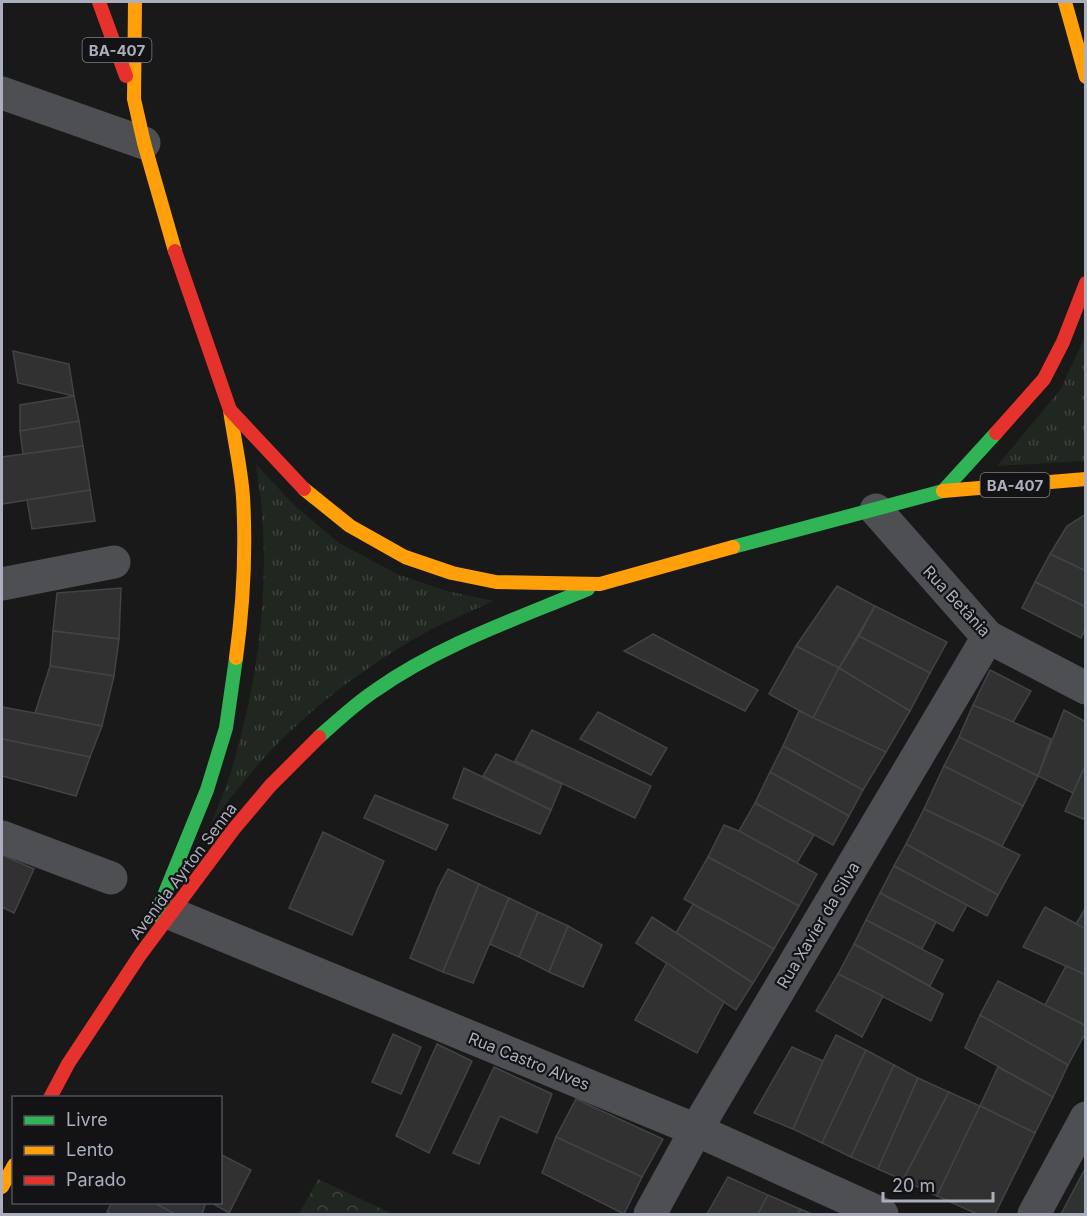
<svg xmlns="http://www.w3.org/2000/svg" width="1087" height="1216" font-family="Inter,sans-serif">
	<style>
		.grass { fill: url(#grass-tufts) }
		.forest { fill: url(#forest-crowns) }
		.building { fill: #313132; stroke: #424345; stroke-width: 1.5 }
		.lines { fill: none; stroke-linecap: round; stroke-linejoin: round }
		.street { stroke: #4d4f52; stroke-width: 33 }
		.fast { stroke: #30b455; stroke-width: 14 }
		.slow { stroke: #ff9f0a; stroke-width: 14 }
		.jam { stroke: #e5322d; stroke-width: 14 }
		.labels { text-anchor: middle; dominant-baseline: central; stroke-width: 4.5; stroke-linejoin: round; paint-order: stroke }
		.shield { fill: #131316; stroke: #7d808a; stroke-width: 1.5 }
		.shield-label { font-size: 15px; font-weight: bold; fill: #aaafbb }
		.street-label { font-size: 16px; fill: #aaafbb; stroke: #131316 }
	</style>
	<defs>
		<pattern id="grass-tufts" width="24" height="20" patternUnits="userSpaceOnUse" patternTransform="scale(1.5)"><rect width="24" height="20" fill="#1f2720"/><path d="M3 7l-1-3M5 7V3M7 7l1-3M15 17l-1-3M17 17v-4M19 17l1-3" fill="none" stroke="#3d443e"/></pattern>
		<pattern id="forest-crowns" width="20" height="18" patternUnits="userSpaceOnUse" patternTransform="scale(1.5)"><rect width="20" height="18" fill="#1f2720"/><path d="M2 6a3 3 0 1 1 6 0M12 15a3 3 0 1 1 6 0" fill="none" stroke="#3d443e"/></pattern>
	</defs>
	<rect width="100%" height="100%" fill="#191919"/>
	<!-- grass -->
	<g class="grass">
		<polygon points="1085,337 1085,461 997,466 1060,390"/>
		<path d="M 256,464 L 294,505 L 339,543 L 397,574 L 447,591 L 494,601 C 464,614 433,627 404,645 C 345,681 289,726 245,780 C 233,795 222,809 211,824 C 218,807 225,790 231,772 C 256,689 269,601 262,514 C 261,497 258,480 256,464 Z"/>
	</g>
	<!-- forest -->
	<polygon class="forest" points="318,1179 393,1214 299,1214"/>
	<!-- building -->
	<g class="building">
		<polygon points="13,351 69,364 74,396 18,383"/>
		<polygon points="74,396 79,421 20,431 20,405"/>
		<polygon points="79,421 83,446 23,454 20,431"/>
		<polygon points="83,446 90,490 2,504 2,457"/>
		<polygon points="90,490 95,521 32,529 27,500"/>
		<polygon points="1086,514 1086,571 1050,554 1067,526"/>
		<polygon points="1050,554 1086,571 1086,607 1035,582"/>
		<polygon points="1035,582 1086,607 1086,627 1081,638 1022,608"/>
		<polygon points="837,586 875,606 839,668 796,646"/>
		<polygon points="121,588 119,639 53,631 57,593"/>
		<polygon points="875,606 947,642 930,673 859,636"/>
		<polygon points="53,631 119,639 114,676 50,666"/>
		<polygon points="653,634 758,690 745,711 624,651"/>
		<polygon points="859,636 930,673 910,711 839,668"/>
		<polygon points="796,646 839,668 813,718 769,694"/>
		<polygon points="50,666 114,676 102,726 35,713"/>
		<polygon points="839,668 910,711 886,752 813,718"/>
		<polygon points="990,670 1031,691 1013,722 973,705"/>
		<polygon points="973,705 1013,722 1051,739 1038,776 959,737"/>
		<polygon points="2,707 35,713 102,726 90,757 2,739"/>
		<polygon points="1064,710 1086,722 1086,764 1073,793 1038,776"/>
		<polygon points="799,711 886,752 863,790 783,746"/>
		<polygon points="598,712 667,748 651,775 580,739"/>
		<polygon points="532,730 651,786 635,818 515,761"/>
		<polygon points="959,737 1038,776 1023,806 944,766"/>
		<polygon points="2,739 90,757 76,796 2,776"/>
		<polygon points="783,746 863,790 849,816 770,772"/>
		<polygon points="496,754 562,784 551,810 483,776"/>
		<polygon points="1086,764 1086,820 1065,811"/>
		<polygon points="944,766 1023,806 1002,846 924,809"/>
		<polygon points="464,768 551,810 540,834 453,798"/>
		<polygon points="770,772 849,816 833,845 755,803"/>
		<polygon points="375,795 448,825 436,850 364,818"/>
		<polygon points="755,803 814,835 797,863 739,831"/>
		<polygon points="924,809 1020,855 998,895 906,844"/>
		<polygon points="724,825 739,831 817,874 799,906 708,857"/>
		<polygon points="323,832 384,861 352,935 289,908"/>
		<polygon points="906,844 998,895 987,916 894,866"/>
		<polygon points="2,855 34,869 14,913 2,907"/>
		<polygon points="708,857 799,906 774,949 684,899"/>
		<polygon points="894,866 967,905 953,931 880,893"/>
		<polygon points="448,869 479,884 443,972 410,958 438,888"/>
		<polygon points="479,884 509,898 473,983 443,972"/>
		<polygon points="880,893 936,922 922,949 866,920"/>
		<polygon points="509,898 538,912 519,957 490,944"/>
		<polygon points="693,904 774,949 753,983 676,933"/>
		<polygon points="1045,907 1086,929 1086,975 1023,947"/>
		<polygon points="1086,907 1086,929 1076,924"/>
		<polygon points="538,912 568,926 549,972 519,957"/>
		<polygon points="652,917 753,983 736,1010 636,943"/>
		<polygon points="866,920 943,960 930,986 854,944"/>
		<polygon points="568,926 602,945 583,987 549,972"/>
		<polygon points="854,944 943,994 931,1021 838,974"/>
		<polygon points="667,963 724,1002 697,1053 635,1020"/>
		<polygon points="1066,966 1086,975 1086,1026 1045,1005"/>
		<polygon points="838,974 883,996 862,1037 816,1011"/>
		<polygon points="998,981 1086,1026 1086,1032 1068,1065 980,1015"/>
		<polygon points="980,1015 1068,1065 1053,1097 965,1048"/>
		<polygon points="393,1034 421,1047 401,1094 372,1082"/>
		<polygon points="836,1035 866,1050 822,1143 793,1129 823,1061"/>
		<polygon points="437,1044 472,1061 429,1153 396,1136"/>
		<polygon points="792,1047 823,1061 793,1129 754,1113"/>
		<polygon points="866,1050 894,1065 851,1157 822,1143"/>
		<polygon points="894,1065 918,1078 878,1169 851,1157"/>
		<polygon points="494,1067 552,1094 537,1133 500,1116 479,1164 453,1153"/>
		<polygon points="998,1067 1053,1097 1035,1133 980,1106"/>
		<polygon points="918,1078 949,1092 903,1180 878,1169"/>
		<polygon points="949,1092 980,1106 937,1196 903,1180"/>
		<polygon points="576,1099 663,1139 642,1177 556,1137"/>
		<polygon points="980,1106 1035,1133 995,1214 977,1214 937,1196"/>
		<polygon points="556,1137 642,1177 624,1214 542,1173"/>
		<polygon points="220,1154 251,1170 229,1213 210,1202 220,1202"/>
		<polygon points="1085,1169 1086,1214 1061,1214"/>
		<polygon points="728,1177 768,1195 758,1214 707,1214"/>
		<polygon points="768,1195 800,1209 798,1214 758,1214"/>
		<polygon points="112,1202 153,1202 175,1214 111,1214 107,1212"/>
		<polygon points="153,1202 206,1202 202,1214 175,1214"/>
		<polygon points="800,1209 812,1214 798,1214"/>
	</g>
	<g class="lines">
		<!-- street -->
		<g class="street">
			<polyline points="2,93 144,143"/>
			<polyline points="876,510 988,637 1086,688"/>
			<polyline points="2,584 114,562"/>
			<polyline points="2,837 111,878"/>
			<polyline points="172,914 696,1130 882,1214"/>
			<polyline points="650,1214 696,1130 988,637"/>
			<polyline points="1034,1214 1086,1118"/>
		</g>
		<!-- fast -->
		<g class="fast">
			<polyline points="733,547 943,491 996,433"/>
			<path d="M 319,737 C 337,721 356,703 376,690 C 440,645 516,619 588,589"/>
			<polyline points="156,915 207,790 226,728 236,658"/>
		</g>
		<!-- slow -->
		<g class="slow">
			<polyline points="135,2 134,99 144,143 175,251"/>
			<polyline points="1065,2 1086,77"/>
			<path d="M 230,410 C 234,439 241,468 243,497 C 246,548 243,607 236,658"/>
			<polyline points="304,489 350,526 405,557 452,573 496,582 600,584 733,547"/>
			<polyline points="943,491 1086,479"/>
			<polyline points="2,1187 14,1165"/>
		</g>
		<!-- jam -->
		<g class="jam">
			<polyline points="99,2 126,76"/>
			<polyline points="175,251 230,410 304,489"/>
			<polyline points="996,433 1044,379 1063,342 1086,283"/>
			<polyline points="50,1098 68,1064 140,955 233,830 270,786 319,737"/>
		</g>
	</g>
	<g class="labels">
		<!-- shield labels -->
		<g class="shield">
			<rect x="82.5" y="38" width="69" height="24" rx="4.5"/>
			<rect x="980.5" y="473" width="69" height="24" rx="4.5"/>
		</g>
		<g class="shield-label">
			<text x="117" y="50">BA-407</text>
			<text x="1015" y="485">BA-407</text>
		</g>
		<!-- street labels -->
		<g class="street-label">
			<text transform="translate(957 601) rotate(47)">Rua Betânia</text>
			<text transform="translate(183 871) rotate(-53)">Avenida Ayrton Senna</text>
			<text transform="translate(818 925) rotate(-59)">Rua Xavier da Silva</text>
			<text transform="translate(529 1061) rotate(22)">Rua Castro Alves</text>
		</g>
	</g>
	<!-- border -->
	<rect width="1087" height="1216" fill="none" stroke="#aaafbb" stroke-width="6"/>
	<!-- legend -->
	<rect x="12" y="1096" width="210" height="108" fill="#131316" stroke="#4f5158" stroke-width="1.5"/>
	<rect x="24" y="1116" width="30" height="9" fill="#30b455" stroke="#4f5158" stroke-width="1.5"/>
	<text x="66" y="1126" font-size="18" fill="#aaafbb">Livre</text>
	<rect x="24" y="1146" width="30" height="9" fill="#ff9f0a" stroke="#4f5158" stroke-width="1.5"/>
	<text x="66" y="1156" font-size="18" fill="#aaafbb">Lento</text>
	<rect x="24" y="1176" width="30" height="9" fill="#e5322d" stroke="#4f5158" stroke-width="1.5"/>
	<text x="66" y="1186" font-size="18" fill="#aaafbb">Parado</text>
	<!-- scale -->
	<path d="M883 1192v9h110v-9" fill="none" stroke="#aaafbb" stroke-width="3"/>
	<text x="892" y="1192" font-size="18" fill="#aaafbb" stroke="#131316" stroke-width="4.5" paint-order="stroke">20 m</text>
</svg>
